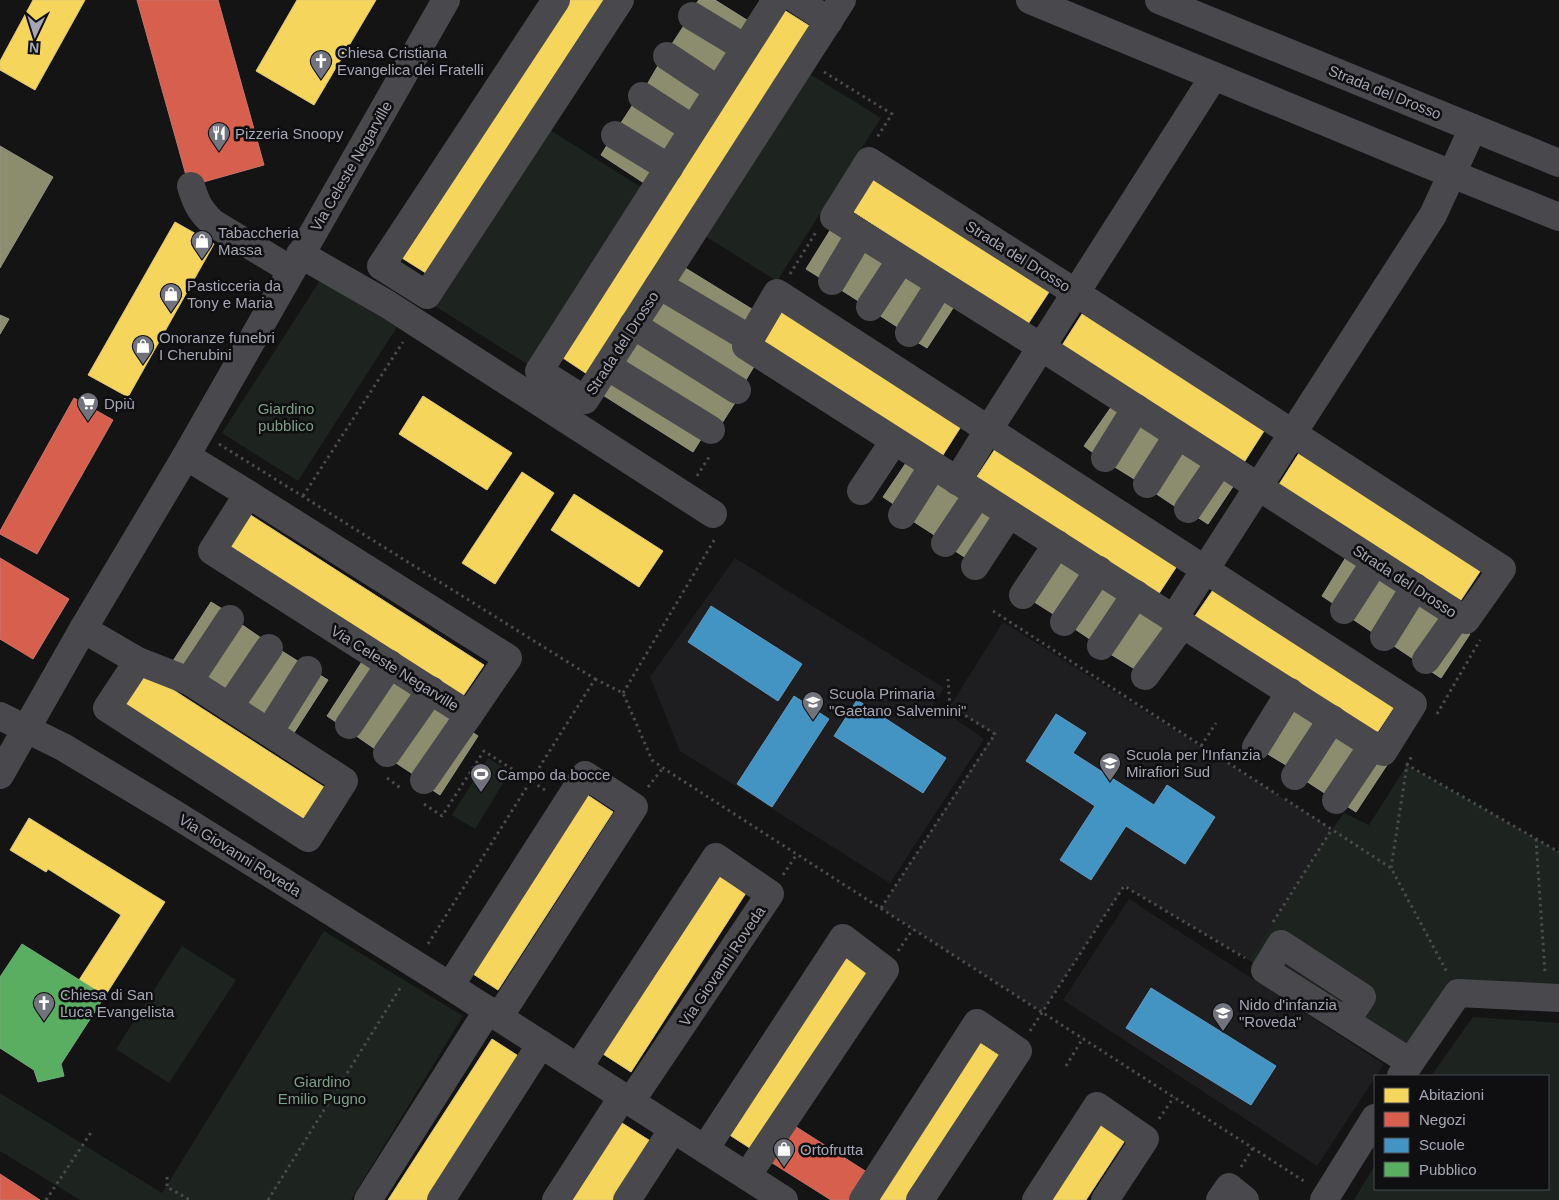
<svg xmlns="http://www.w3.org/2000/svg" width="1559" height="1200" font-family="Helvetica,sans-serif">
	<style>
		.built { fill: #1e1e20 }
		.green { fill: #1d231e }
		.homes { fill: #f6d55c; stroke: #dec777 }
		.shops { fill: #d6604d; stroke: #c7756c }
		.schools { fill: #4393c3; stroke: #6099bf }
		.public { fill: #5aae61; stroke: #70ac7a }
		.industry { fill: #8c8c6e; stroke: #949483 }
		.lines { fill: none; stroke-linecap: round; stroke-linejoin: round }
		.path { stroke: #4a4a4f; stroke-width: 3; stroke-dasharray: 2.5 4; stroke-linecap: butt }
		.minor { stroke: #49494d; stroke-width: 28 }
		.labels { text-anchor: middle; dominant-baseline: central; stroke-width: 5; stroke-linejoin: round; paint-order: stroke }
		.poi-label { font-size: 15px; fill: #a5a7b5; stroke: #0f0e10; text-anchor: start }
		.street-label { font-size: 15px; fill: #a5a7b5; stroke: #0f0e10 }
		.park-label { font-size: 15px; fill: #7d9f87; stroke: #0f0e10 }
	</style>
	<rect width="100%" height="100%" fill="#141414"/>
	<!-- built -->
	<g class="built">
		<polygon points="735,558 944,688 934,704 984,739 890,883 680,751 650,677"/>
		<polygon points="1003,622 1332,829 1249,960 1124,886 1042,1012 881,908 994,734 950,706"/>
		<polygon points="1129,899 1384,1064 1317,1166 1063,1000"/>
	</g>
	<!-- green -->
	<g class="green">
		<polygon points="808,73 881,118 777,281 705,236"/>
		<polygon points="547,128 644,189 532,367 435,306"/>
		<polygon points="321,279 397,327 298,481 222,433"/>
		<polygon points="488,758 510,772 475,829 452,815"/>
		<polygon points="1407,765 1559,852 1559,987 1452,982 1401,1056 1249,960 1332,829 1344,813 1369,825"/>
		<polygon points="324,931 463,1016 351,1200 80,1200 0,1151 0,1093 162,1193"/>
		<polygon points="182,946 236,980 169,1083 116,1049"/>
		<polygon points="1473,1017 1559,1023 1559,1200 1354,1200 1375,1165 1375,1189 1548,1189 1548,1076 1431,1076"/>
	</g>
	<!-- homes -->
	<g class="homes">
		<polygon points="33,0 85,0 35,90 0,70 0,61"/>
		<polygon points="297,0 376,0 314,105 256,71"/>
		<polygon points="569,0 607,0 429,275 402,258"/>
		<polygon points="784,10 811,27 587,374 560,356"/>
		<polygon points="867,175 1049,292 1028,324 846,207"/>
		<polygon points="175,222 214,244 128,397 88,375"/>
		<polygon points="781,308 962,425 941,458 759,341"/>
		<polygon points="1082,314 1264,431 1243,464 1061,347"/>
		<polygon points="423,396 512,453 487,490 399,434"/>
		<polygon points="997,446 1179,563 1158,595 976,478"/>
		<polygon points="1299,453 1481,570 1459,603 1278,486"/>
		<polygon points="522,472 554,493 495,584 462,563"/>
		<polygon points="574,494 663,551 639,587 551,530"/>
		<polygon points="249,514 484,665 463,696 229,545"/>
		<polygon points="1215,587 1396,704 1375,736 1193,619"/>
		<polygon points="147,673 324,787 302,820 125,706"/>
		<polygon points="586,794 613,812 498,990 470,972"/>
		<polygon points="29,818 165,902 105,996 79,980 121,915 48,869 46,872 10,850"/>
		<polygon points="718,876 746,893 631,1072 603,1054"/>
		<polygon points="844,956 871,974 756,1152 728,1134"/>
		<polygon points="492,1039 520,1057 427,1200 388,1200"/>
		<polygon points="974,1039 1002,1057 910,1200 870,1200"/>
		<polygon points="1098,1121 1126,1139 1086,1200 1047,1200"/>
		<polygon points="622,1123 652,1142 615,1200 572,1200"/>
	</g>
	<!-- shops -->
	<g class="shops">
		<polygon points="137,0 218,0 264,165 189,186"/>
		<polygon points="74,398 113,420 37,554 0,534 0,531"/>
		<polygon points="0,558 69,599 33,659 0,639"/>
		<polygon points="790,1123 873,1176 857,1200 831,1200 766,1159"/>
		<polygon points="0,1174 40,1200 0,1200"/>
	</g>
	<!-- schools -->
	<g class="schools">
		<polygon points="711,606 802,664 778,701 688,642"/>
		<polygon points="794,696 829,719 772,807 737,784"/>
		<polygon points="857,700 946,758 923,793 834,736"/>
		<polygon points="1056,714 1086,733 1073,753 1154,805 1167,785 1215,817 1185,864 1126,826 1091,880 1060,860 1095,806 1026,761"/>
		<polygon points="1151,988 1276,1066 1251,1105 1126,1028"/>
	</g>
	<!-- public -->
	<polygon class="public" points="22,944 105,996 61,1064 64,1076 38,1082 34,1070 0,1048 0,977"/>
	<!-- industry -->
	<g class="industry">
		<polygon points="699,0 715,0 750,22 741,35 695,5"/>
		<polygon points="685,24 731,54 716,77 670,47"/>
		<polygon points="659,64 706,94 691,118 645,88"/>
		<polygon points="634,103 681,133 666,156 619,126"/>
		<polygon points="609,142 655,172 647,185 601,155"/>
		<polygon points="0,146 53,177 0,268"/>
		<polygon points="834,224 849,234 822,279 806,269"/>
		<polygon points="863,242 891,259 863,304 835,286"/>
		<polygon points="682,266 755,311 744,328 672,283"/>
		<polygon points="905,268 931,285 902,330 876,313"/>
		<polygon points="944,294 957,302 927,348 914,340"/>
		<polygon points="660,299 758,360 744,383 645,322"/>
		<polygon points="0,315 9,319 0,334"/>
		<polygon points="636,335 738,398 722,423 620,361"/>
		<polygon points="609,376 703,436 693,452 598,392"/>
		<polygon points="1114,403 1126,411 1096,455 1084,446"/>
		<polygon points="1138,418 1167,436 1139,482 1110,464"/>
		<polygon points="1182,446 1209,464 1179,509 1152,491"/>
		<polygon points="908,460 923,469 898,507 883,497"/>
		<polygon points="1222,473 1236,482 1208,524 1194,515"/>
		<polygon points="935,477 966,497 939,538 908,518"/>
		<polygon points="978,505 993,513 966,558 952,549"/>
		<polygon points="1055,554 1085,572 1058,617 1028,598"/>
		<polygon points="1348,554 1363,564 1337,606 1322,596"/>
		<polygon points="1376,572 1404,589 1375,634 1348,616"/>
		<polygon points="1098,583 1123,600 1094,642 1069,625"/>
		<polygon points="1419,597 1446,615 1415,660 1388,642"/>
		<polygon points="211,602 224,610 186,669 173,661"/>
		<polygon points="1136,607 1166,626 1138,671 1107,652"/>
		<polygon points="238,622 264,640 227,695 201,677"/>
		<polygon points="1459,626 1470,634 1441,678 1429,670"/>
		<polygon points="277,648 304,665 266,720 240,703"/>
		<polygon points="365,657 377,665 339,724 327,716"/>
		<polygon points="315,672 328,680 290,739 277,731"/>
		<polygon points="389,678 415,696 378,751 352,733"/>
		<polygon points="427,704 453,721 416,776 390,759"/>
		<polygon points="1290,705 1319,722 1291,768 1261,750"/>
		<polygon points="466,728 478,736 440,795 428,787"/>
		<polygon points="1334,731 1360,748 1329,796 1303,779"/>
		<polygon points="1373,756 1387,765 1356,812 1342,803"/>
	</g>
	<g class="lines">
		<!-- path -->
		<g class="path">
			<polyline points="824,72 892,114 876,139"/>
			<polyline points="790,274 816,232"/>
			<polyline points="219,444 595,679 428,944"/>
			<polyline points="697,476 711,454"/>
			<polyline points="303,496 403,342"/>
			<polyline points="993,611 1278,795"/>
			<polyline points="595,679 623,693 652,760 663,768 1307,1183"/>
			<polyline points="623,693 716,537"/>
			<polyline points="1437,714 1480,640"/>
			<polyline points="1201,746 1216,723"/>
			<polyline points="1406,764 1559,852"/>
			<polyline points="387,778 402,789"/>
			<polyline points="648,787 663,768"/>
			<polyline points="1285,799 1391,868 1448,974"/>
			<polyline points="424,804 442,816 484,751 548,792"/>
			<polyline points="1536,839 1545,973"/>
			<polyline points="1391,868 1407,765 1412,756"/>
			<polyline points="783,875 797,854"/>
			<polyline points="881,908 995,734 950,706 948,679"/>
			<polyline points="1273,922 1332,829"/>
			<polyline points="898,951 913,929"/>
			<polyline points="1030,1031 1124,886 1245,958"/>
			<polyline points="1066,1066 1083,1038"/>
			<polyline points="1159,1119 1174,1097"/>
			<polyline points="1241,1167 1253,1148"/>
			<polyline points="167,1177 167,1187 190,1200"/>
			<polyline points="46,1200 92,1131"/>
			<polyline points="268,1200 402,985"/>
		</g>
		<!-- minor -->
		<g class="minor">
			<polyline points="556,0 381,266 427,295 620,0"/>
			<polyline points="776,0 539,371 585,400 842,0"/>
			<polyline points="797,0 829,21"/>
			<polyline points="1030,0 1422,162 1559,217"/>
			<polyline points="1159,0 1559,163"/>
			<polyline points="692,16 745,48"/>
			<polyline points="667,56 718,90"/>
			<polyline points="642,96 693,129"/>
			<polyline points="615,135 669,168"/>
			<polygon points="869,161 1076,293 1502,569 1466,620 1041,347 834,217"/>
			<path d="M 191,186 C 196,203 200,211 213,223 L 291,270"/>
			<polyline points="300,254 387,304 713,514"/>
			<polyline points="832,281 860,234"/>
			<polyline points="659,285 740,333"/>
			<polygon points="777,293 1413,704 1383,752 746,346"/>
			<polyline points="870,307 901,260"/>
			<polyline points="633,325 737,390"/>
			<polyline points="909,333 940,284"/>
			<polyline points="607,366 711,430"/>
			<polyline points="186,456 248,494"/>
			<polyline points="1105,458 1136,408"/>
			<polyline points="957,481 989,429 1214,76"/>
			<polyline points="1147,484 1178,435"/>
			<polyline points="861,491 894,441"/>
			<polygon points="248,494 508,658 469,715 212,551"/>
			<polyline points="1188,509 1220,462"/>
			<polyline points="902,515 933,466"/>
			<polyline points="945,543 978,494"/>
			<polyline points="975,566 1009,514"/>
			<polyline points="1023,595 1057,544"/>
			<polyline points="1344,610 1375,562"/>
			<polyline points="1174,618 1433,215 1473,128"/>
			<polyline points="1064,622 1099,570"/>
			<polyline points="83,629 138,661 189,681 344,781 308,838 107,708 138,661"/>
			<polyline points="1384,637 1415,587"/>
			<polyline points="1101,646 1136,594"/>
			<polyline points="1426,660 1458,615"/>
			<polyline points="1145,676 1183,624"/>
			<polyline points="189,681 230,619"/>
			<polyline points="229,707 269,648"/>
			<polyline points="0,716 63,747 173,813 450,986 784,1200"/>
			<polyline points="349,725 390,664"/>
			<polyline points="269,732 308,670"/>
			<polyline points="1256,747 1290,692"/>
			<polyline points="387,753 431,690"/>
			<polyline points="0,775 83,629 186,456 446,0"/>
			<polyline points="1295,776 1332,719"/>
			<polyline points="424,780 469,715"/>
			<polyline points="1336,800 1373,745"/>
			<polyline points="450,986 585,775 634,807 499,1017"/>
			<polyline points="1346,1021 1362,997 1281,944 1265,970 1410,1062"/>
			<polyline points="578,1068 716,857 770,894 631,1101"/>
			<polyline points="1401,1076 1458,993 1559,998"/>
			<polyline points="705,1149 843,938 885,970 747,1176"/>
			<polyline points="368,1200 488,1010"/>
			<polyline points="441,1200 541,1044"/>
			<polyline points="556,1200 623,1096"/>
			<polyline points="627,1200 673,1129"/>
			<polyline points="863,1200 977,1023 1018,1051 920,1200"/>
			<polyline points="1036,1200 1097,1106 1145,1139 1105,1200"/>
			<polyline points="1220,1200 1229,1187 1245,1200"/>
			<polyline points="1324,1200 1375,1118"/>
		</g>
	</g>
	<!-- icons -->
	<defs>
		<g id="church-pin" transform="scale(1.125)"><path d="M0 17L-7.5 6A9.5 9.5 0 1 1 7.5 6Z" fill="#72747d" stroke="#0f0e10"/><path d="M-1.2-6h2.4v3.5h3.3v2.4h-3.3V6h-2.4V-.1h-3.3v-2.4h3.3Z" fill="#fff"/></g>
		<g id="restaurant-pin" transform="scale(1.125)"><path d="M0 17L-7.5 6A9.5 9.5 0 1 1 7.5 6Z" fill="#72747d" stroke="#0f0e10"/><path d="M-5-6h1v4h1v-4h1v4h1v-4h1v5L-1.5 .5V6h-2V.5L-5-1ZM5-6V6H3V1.5H1.5Q1.5-4 5-6Z" fill="#fff"/></g>
		<g id="shop-pin" transform="scale(1.125)"><path d="M0 17L-7.5 6A9.5 9.5 0 1 1 7.5 6Z" fill="#72747d" stroke="#0f0e10"/><path d="M-5-2.5h2.3a2.7 3.5 0 0 1 5.4 0H5L5.5 6h-11ZM-1.5-2.5h3a1.5 2.3 0 0 0-3 0Z" fill="#fff"/></g>
		<g id="supermarket-pin" transform="scale(1.125)"><path d="M0 17L-7.5 6A9.5 9.5 0 1 1 7.5 6Z" fill="#72747d" stroke="#0f0e10"/><path d="M-6-5.5h2.5l.6 2H6L4.5 2H-2.5L-4.4-4H-6ZM-1.5 3.2a1.3 1.3 0 1 0 .1 0ZM3 3.2a1.3 1.3 0 1 0 .1 0Z" fill="#fff"/></g>
		<g id="school-pin" transform="scale(1.125)"><path d="M0 17L-7.5 6A9.5 9.5 0 1 1 7.5 6Z" fill="#72747d" stroke="#0f0e10"/><path d="M0-5L7-2L0 1L-7-2ZM-4 1L0 2.5L4 1V4Q0 6-4 4Z" fill="#fff"/></g>
		<g id="stadium-pin" transform="scale(1.125)"><path d="M0 17L-7.5 6A9.5 9.5 0 1 1 7.5 6Z" fill="#72747d" stroke="#0f0e10"/><path d="M0-5a6.5 5 0 1 0 0 10a6.5 5 0 1 0 0-10ZM-3.5-1.8h7v3.6h-7Z" fill="#fff"/></g>
	</defs>
	<g fill-rule="evenodd">
		<use href="#church-pin" x="321" y="61"/>
		<use href="#restaurant-pin" x="219" y="133"/>
		<use href="#shop-pin" x="202" y="241"/>
		<use href="#shop-pin" x="171" y="294"/>
		<use href="#shop-pin" x="143" y="346"/>
		<use href="#supermarket-pin" x="88" y="403"/>
		<use href="#school-pin" x="813" y="702"/>
		<use href="#school-pin" x="1110" y="763"/>
		<use href="#stadium-pin" x="481" y="774"/>
		<use href="#church-pin" x="44" y="1003"/>
		<use href="#school-pin" x="1223" y="1013"/>
		<use href="#shop-pin" x="784" y="1149"/>
	</g>
	<g class="labels">
		<!-- poi labels -->
		<g class="poi-label">
			<text x="337" y="52">Chiesa Cristiana<tspan x="337" dy="17">Evangelica dei Fratelli</tspan></text>
			<text x="235" y="133">Pizzeria Snoopy</text>
			<text x="218" y="232">Tabaccheria<tspan x="218" dy="17">Massa</tspan></text>
			<text x="187" y="285">Pasticceria da<tspan x="187" dy="17">Tony e Maria</tspan></text>
			<text x="159" y="337">Onoranze funebri<tspan x="159" dy="17">I Cherubini</tspan></text>
			<text x="104" y="403">Dpiù</text>
			<text x="829" y="693">Scuola Primaria<tspan x="829" dy="17">"Gaetano Salvemini"</tspan></text>
			<text x="1126" y="754">Scuola per l'Infanzia<tspan x="1126" dy="17">Mirafiori Sud</tspan></text>
			<text x="497" y="774">Campo da bocce</text>
			<text x="60" y="994">Chiesa di San<tspan x="60" dy="17">Luca Evangelista</tspan></text>
			<text x="1239" y="1004">Nido d'infanzia<tspan x="1239" dy="17">"Roveda"</tspan></text>
			<text x="800" y="1149">Ortofrutta</text>
		</g>
		<!-- street labels -->
		<g class="street-label">
			<text transform="translate(1385 92) rotate(22)">Strada del Drosso</text>
			<text transform="translate(351 166) rotate(-60)">Via Celeste Negarville</text>
			<text transform="translate(1018 256) rotate(32)">Strada del Drosso</text>
			<text transform="translate(622 343) rotate(-57)">Strada del Drosso</text>
			<text transform="translate(1405 581) rotate(33)">Strada del Drosso</text>
			<text transform="translate(395 668) rotate(32)">Via Celeste Negarville</text>
			<text transform="translate(240 855) rotate(32)">Via Giovanni Roveda</text>
			<text transform="translate(722 966) rotate(-56)">Via Giovanni Roveda</text>
		</g>
		<!-- park labels -->
		<g class="park-label">
			<text x="286" y="408">Giardino<tspan x="286" dy="17">pubblico</tspan></text>
			<text x="322" y="1081">Giardino<tspan x="322" dy="17">Emilio Pugno</tspan></text>
		</g>
	</g>
	<!-- legend -->
	<rect x="1374" y="1075" width="175" height="115" fill="#0f0e10" stroke="#4b4b52"/>
	<rect x="1384" y="1088" width="25" height="15" fill="#f6d55c" stroke="#4b4b52"/>
	<text x="1419" y="1100" font-size="15" fill="#a5a7b5">Abitazioni</text>
	<rect x="1384" y="1112" width="25" height="15" fill="#d6604d" stroke="#4b4b52"/>
	<text x="1419" y="1125" font-size="15" fill="#a5a7b5">Negozi</text>
	<rect x="1384" y="1138" width="25" height="15" fill="#4393c3" stroke="#4b4b52"/>
	<text x="1419" y="1150" font-size="15" fill="#a5a7b5">Scuole</text>
	<rect x="1384" y="1162" width="25" height="15" fill="#5aae61" stroke="#4b4b52"/>
	<text x="1419" y="1175" font-size="15" fill="#a5a7b5">Pubblico</text>
	<!-- north arrow -->
	<g transform="translate(35 35) rotate(184)" stroke="#0f0e10" stroke-width="4" paint-order="stroke">
	<path d="M0-4L9 19L0 12L-9 19Z" fill="#a5a7b5"/>
	<text y="-8" font-size="14" font-weight="bold" text-anchor="middle" fill="#a5a7b5">N</text>
	</g>
</svg>
